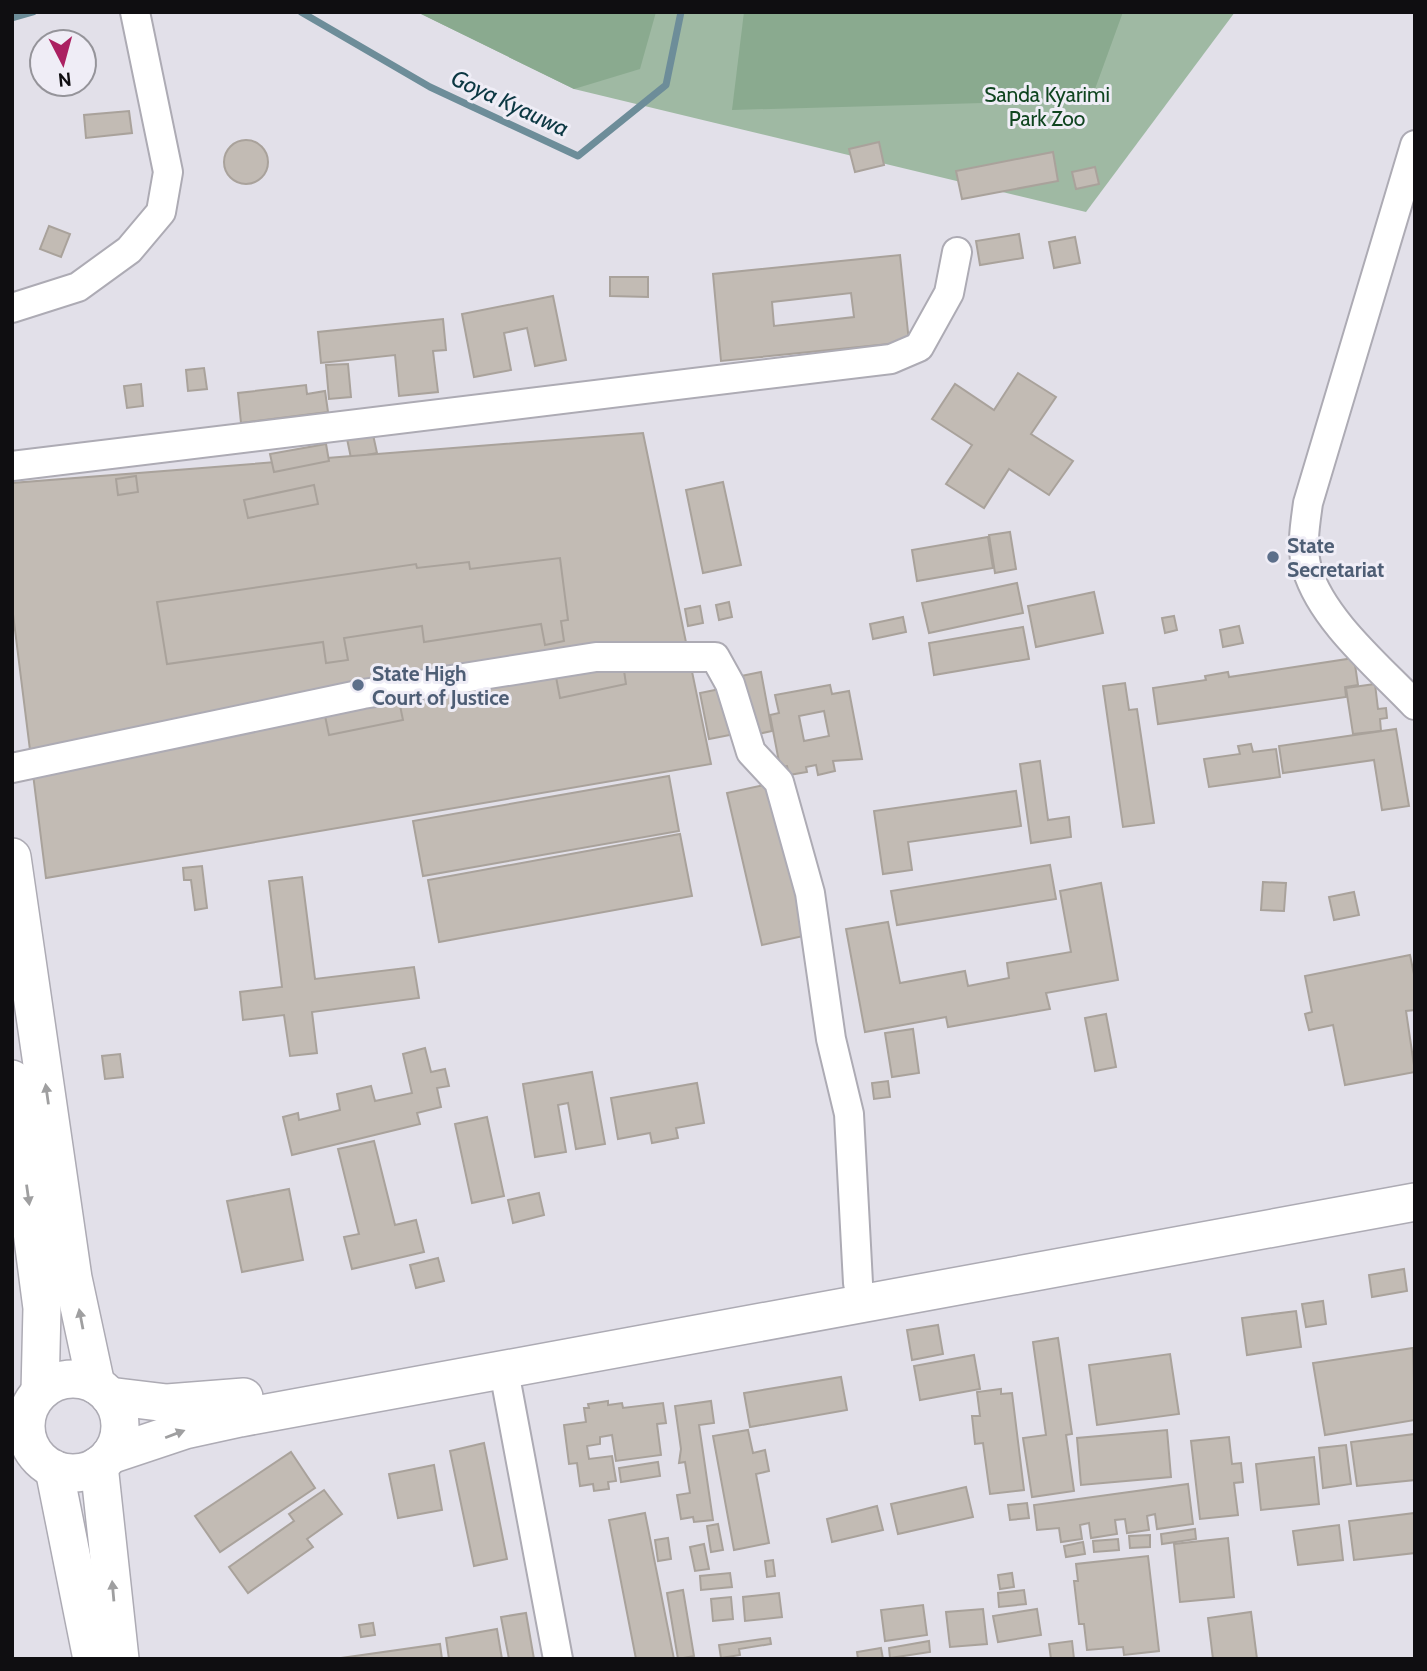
<svg xmlns="http://www.w3.org/2000/svg" width="1427" height="1671" font-family="Cabin,sans-serif">
	<style>
		.green { fill: #9fb9a3 }
		.forest { fill: #8aaa8f }
		.lines { fill: none; stroke-linecap: round; stroke-linejoin: round }
		.stream { stroke: #6d8d99; stroke-width: 7 }
		.building { fill: #c2bbb4; stroke: #a9a29b; stroke-width: 2; fill-rule: evenodd }
		.minor-casing { stroke: #adabb4; stroke-width: 32 }
		.major-casing { stroke: #adabb4; stroke-width: 40 }
		.minor { stroke: #fff; stroke-width: 28 }
		.major { stroke: #fff; stroke-width: 37 }
		.oneway { fill: #9f9fa0 }
		.service-dot { fill: #5c6f8a; stroke: #efedf6; stroke-width: 2.5 }
		.labels { text-anchor: middle; dominant-baseline: central; stroke-width: 6; stroke-linejoin: round; paint-order: stroke }
		.park-label { font-size: 21px; fill: #104520; stroke: #efedf6 }
		.service-label { font-size: 21px; font-weight: bold; fill: #4e5e75; stroke: #efedf6; text-anchor: start }
		.water-label { font-size: 23px; font-style: italic; fill: #0b3742; stroke: #efedf6 }
	</style>
	<rect width="100%" height="100%" fill="#e2e0e9"/>
	<!-- green -->
	<polygon class="green" points="417,12 1235,12 1086,212 574,89"/>
	<!-- forest -->
	<g class="forest">
		<polygon points="417,12 656,12 640,69 574,89"/>
		<polygon points="744,12 1123,12 1091,100 732,110"/>
	</g>
	<g class="lines">
		<!-- stream -->
		<g class="stream">
			<polyline points="301,12 430,87 578,156 666,85 681,12"/>
			<polyline points="12,18 33,12"/>
		</g>
	</g>
	<!-- building -->
	<g class="building">
		<polygon points="129,111 132,133 86,138 84,115"/>
		<circle cx="246" cy="162" r="22"/>
		<polygon points="879,142 884,165 855,172 849,149"/>
		<polygon points="1053,152 1058,181 962,199 956,171"/>
		<polygon points="1095,167 1099,184 1076,189 1072,172"/>
		<polygon points="49,226 70,234 61,257 40,249"/>
		<polygon points="1019,234 1023,258 980,265 976,241"/>
		<polygon points="1075,237 1080,263 1054,268 1049,242"/>
		<path d="M 900,255 L 909,342 L 721,361 L 713,274 ZM 851,293 L 854,317 L 774,326 L 772,302 Z"/>
		<polygon points="610,277 648,277 648,297 610,296"/>
		<polygon points="553,296 566,360 535,366 527,328 504,333 511,370 474,377 462,314"/>
		<polygon points="443,319 446,350 433,351 438,392 399,396 395,355 321,363 318,332"/>
		<polygon points="348,364 351,397 329,399 326,365"/>
		<polygon points="204,368 207,389 188,391 186,370"/>
		<polygon points="1018,373 1056,397 1031,434 1073,461 1049,495 1009,469 984,508 946,484 972,445 932,419 955,384 994,410"/>
		<polygon points="141,384 143,406 127,408 124,386"/>
		<polygon points="306,385 307,394 325,391 328,412 241,423 238,393"/>
		<polygon points="372,430 377,453 351,458 346,434"/>
		<polygon points="643,433 711,764 46,878 12,606 12,483"/>
		<polygon points="326,444 329,461 274,472 270,454"/>
		<polygon points="136,476 138,492 118,495 116,479"/>
		<polygon points="723,482 741,565 703,573 686,490"/>
		<polygon points="314,485 318,504 248,518 244,500"/>
		<polygon points="1010,532 1016,569 995,573 989,535"/>
		<polygon points="988,537 993,568 917,581 912,550"/>
		<polygon points="560,558 568,620 561,621 564,641 545,645 541,624 424,642 422,626 344,638 348,660 326,663 323,642 167,664 157,602 416,564 417,568 469,562 470,569"/>
		<polygon points="1017,583 1023,613 929,633 922,603"/>
		<polygon points="1094,592 1103,633 1036,647 1028,606"/>
		<polygon points="729,602 732,617 719,620 716,605"/>
		<polygon points="700,606 703,623 688,626 685,609"/>
		<polygon points="1174,616 1177,630 1165,633 1162,618"/>
		<polygon points="903,617 906,632 873,639 870,624"/>
		<polygon points="1239,626 1243,643 1223,647 1220,630"/>
		<polygon points="1023,627 1029,659 934,675 929,643"/>
		<polygon points="1354,658 1358,685 1345,687 1346,697 1158,724 1153,688 1206,680 1205,676 1228,672 1229,677"/>
		<polygon points="623,664 626,684 560,698 556,677"/>
		<polygon points="761,672 772,731 753,735 741,676"/>
		<polygon points="1125,683 1129,710 1137,709 1154,823 1123,827 1103,686"/>
		<polygon points="1375,684 1378,709 1386,708 1387,718 1380,719 1381,731 1353,734 1346,688"/>
		<path d="M 830,685 L 832,694 L 849,691 L 862,759 L 833,761 L 835,771 L 818,775 L 816,765 L 806,767 L 807,772 L 789,775 L 787,766 L 780,767 L 770,715 L 779,713 L 775,695 ZM 824,711 L 829,736 L 804,741 L 799,716 Z"/>
		<polygon points="725,688 735,734 709,739 700,693"/>
		<polygon points="398,696 403,720 329,735 324,711"/>
		<polygon points="1396,729 1409,806 1382,810 1374,760 1283,773 1279,746"/>
		<polygon points="1251,744 1253,752 1276,749 1280,777 1209,787 1204,759 1240,754 1238,746"/>
		<polygon points="1040,761 1048,820 1069,817 1071,837 1031,843 1020,764"/>
		<polygon points="669,776 679,831 423,876 413,821"/>
		<polygon points="773,783 808,935 762,945 727,793"/>
		<polygon points="1016,791 1021,826 908,842 912,870 883,874 874,811"/>
		<polygon points="680,834 692,896 439,942 428,880"/>
		<polygon points="1050,865 1056,899 897,925 891,891"/>
		<polygon points="202,866 207,908 195,910 191,880 184,880 183,868"/>
		<polygon points="302,877 315,979 414,967 419,998 312,1012 317,1053 290,1056 284,1015 243,1020 240,992 282,987 269,881"/>
		<polygon points="1263,882 1286,883 1284,911 1261,910"/>
		<polygon points="1101,883 1118,980 1046,993 1050,1009 948,1027 946,1017 865,1032 846,929 888,922 900,983 965,971 968,986 1009,978 1007,963 1071,952 1060,891"/>
		<polygon points="1354,892 1359,915 1334,920 1329,897"/>
		<polygon points="1410,955 1415,979 1415,1010 1406,1011 1415,1072 1345,1085 1333,1025 1309,1030 1305,1014 1312,1012 1305,976"/>
		<polygon points="1106,1014 1116,1067 1095,1071 1085,1018"/>
		<polygon points="913,1029 919,1073 892,1077 885,1033"/>
		<polygon points="425,1048 431,1072 445,1069 449,1086 437,1088 441,1107 417,1113 420,1124 292,1155 283,1117 298,1113 299,1120 340,1110 337,1094 371,1086 375,1101 412,1093 403,1054"/>
		<polygon points="120,1054 123,1077 105,1079 102,1056"/>
		<polygon points="592,1072 605,1144 576,1149 568,1103 558,1105 566,1152 535,1157 523,1084"/>
		<polygon points="888,1081 890,1097 874,1099 872,1083"/>
		<polygon points="697,1083 704,1123 676,1128 678,1138 652,1143 650,1133 618,1139 611,1098"/>
		<polygon points="487,1117 504,1196 472,1203 455,1124"/>
		<polygon points="374,1141 395,1225 416,1220 424,1252 352,1269 344,1237 359,1234 338,1149"/>
		<polygon points="289,1189 303,1260 242,1272 227,1201"/>
		<polygon points="539,1193 544,1215 513,1223 508,1200"/>
		<polygon points="438,1258 444,1281 416,1288 410,1265"/>
		<polygon points="1404,1269 1407,1291 1372,1297 1369,1275"/>
		<polygon points="1323,1301 1326,1324 1306,1327 1302,1304"/>
		<polygon points="1296,1311 1301,1347 1247,1355 1242,1318"/>
		<polygon points="938,1325 943,1354 912,1360 907,1330"/>
		<polygon points="1058,1338 1072,1434 1066,1435 1074,1491 1032,1497 1023,1438 1046,1435 1033,1342"/>
		<polygon points="1413,1348 1415,1420 1325,1435 1313,1363"/>
		<polygon points="1170,1354 1179,1414 1097,1425 1089,1365"/>
		<polygon points="974,1355 980,1389 920,1400 914,1366"/>
		<polygon points="841,1377 847,1410 750,1427 744,1393"/>
		<polygon points="1001,1389 1001,1394 1012,1393 1024,1490 990,1494 983,1443 975,1444 972,1416 980,1416 977,1392"/>
		<polygon points="608,1401 608,1405 622,1403 623,1408 663,1403 666,1423 657,1424 661,1455 616,1461 612,1435 600,1437 600,1444 587,1446 589,1459 612,1456 616,1481 608,1482 609,1489 594,1491 593,1484 580,1486 577,1463 569,1464 564,1425 586,1422 584,1408 589,1408 588,1404"/>
		<polygon points="711,1401 714,1423 699,1425 713,1520 694,1522 693,1517 681,1519 677,1495 690,1493 685,1462 679,1463 681,1449 675,1406"/>
		<polygon points="748,1430 753,1453 765,1450 769,1471 756,1474 769,1543 734,1550 713,1436"/>
		<polygon points="1167,1430 1171,1477 1081,1485 1077,1438"/>
		<polygon points="1415,1434 1415,1480 1357,1486 1351,1442"/>
		<polygon points="1229,1437 1232,1464 1241,1463 1243,1482 1234,1483 1238,1515 1200,1519 1191,1441"/>
		<polygon points="484,1443 507,1559 474,1566 450,1451"/>
		<polygon points="1346,1445 1351,1484 1323,1488 1319,1448"/>
		<polygon points="291,1452 315,1488 220,1552 195,1516"/>
		<polygon points="1314,1457 1319,1504 1261,1510 1256,1464"/>
		<polygon points="658,1462 660,1476 621,1482 619,1468"/>
		<polygon points="434,1465 442,1510 398,1518 389,1474"/>
		<polygon points="1188,1484 1193,1524 1157,1529 1155,1514 1147,1516 1149,1530 1127,1533 1125,1519 1115,1520 1117,1534 1091,1538 1089,1523 1080,1525 1082,1539 1061,1542 1059,1528 1037,1530 1034,1505"/>
		<polygon points="966,1487 973,1517 898,1534 891,1504"/>
		<polygon points="324,1490 342,1514 307,1539 313,1547 248,1593 229,1567 294,1521 289,1514"/>
		<polygon points="1027,1503 1029,1518 1010,1520 1008,1505"/>
		<polygon points="877,1506 883,1530 832,1542 827,1519"/>
		<polygon points="645,1513 674,1659 636,1659 609,1520"/>
		<polygon points="1415,1513 1415,1553 1354,1560 1349,1521"/>
		<polygon points="718,1524 723,1550 711,1552 707,1526"/>
		<polygon points="1339,1525 1343,1560 1298,1565 1293,1531"/>
		<polygon points="1195,1529 1196,1539 1162,1544 1161,1534"/>
		<polygon points="1150,1535 1150,1547 1130,1548 1129,1536"/>
		<polygon points="668,1538 671,1559 658,1561 655,1540"/>
		<polygon points="1228,1538 1234,1597 1180,1602 1174,1544"/>
		<polygon points="1118,1539 1119,1550 1094,1552 1093,1541"/>
		<polygon points="1083,1542 1085,1554 1066,1557 1064,1546"/>
		<polygon points="704,1544 709,1569 695,1571 690,1547"/>
		<polygon points="1148,1556 1159,1651 1124,1655 1123,1647 1087,1650 1084,1624 1079,1624 1074,1581 1078,1581 1076,1564"/>
		<polygon points="773,1560 775,1576 767,1577 765,1561"/>
		<polygon points="730,1573 732,1587 701,1590 700,1576"/>
		<polygon points="1012,1573 1014,1587 1000,1589 998,1575"/>
		<polygon points="683,1590 694,1656 678,1659 667,1593"/>
		<polygon points="1024,1590 1026,1604 999,1607 998,1593"/>
		<polygon points="779,1593 782,1617 745,1621 743,1597"/>
		<polygon points="731,1597 733,1619 713,1621 711,1599"/>
		<polygon points="923,1605 927,1635 885,1641 881,1610"/>
		<polygon points="983,1609 987,1644 950,1647 946,1612"/>
		<polygon points="1037,1609 1041,1635 998,1642 993,1616"/>
		<polygon points="1251,1612 1257,1659 1213,1659 1208,1618"/>
		<polygon points="526,1613 534,1659 509,1659 501,1617"/>
		<polygon points="373,1623 375,1635 361,1637 359,1625"/>
		<polygon points="497,1629 502,1659 449,1659 446,1638"/>
		<polygon points="770,1638 771,1644 739,1649 740,1655 721,1658 719,1645"/>
		<polygon points="929,1641 930,1652 890,1658 889,1648"/>
		<polygon points="1072,1641 1074,1659 1051,1659 1049,1644"/>
		<polygon points="440,1644 442,1659 334,1659"/>
		<polygon points="881,1648 883,1659 858,1659 857,1652"/>
	</g>
	<g class="lines">
		<!-- minor casing -->
		<g class="minor-casing">
			<g id="minor">
				<path d="M 1415,145 L 1308,503 C 1305,525 1301,547 1307,569 C 1322,620 1379,667 1415,705"/>
				<polyline points="12,308 78,287 129,250 161,212 168,172 135,12"/>
				<polyline points="12,466 891,359 919,347 949,293 957,252"/>
				<polyline points="12,768 363,694 596,657 715,657 730,684 751,752 779,782 810,893 831,1039 849,1114 858,1283"/>
				<polyline points="504,1371 558,1659"/>
			</g>
		</g>
		<!-- major casing -->
		<g class="major-casing">
			<g id="major">
				<polyline points="12,857 73,1278 96,1385"/>
				<polyline points="12,1079 42,1308 40,1392"/>
				<circle cx="73" cy="1426" r="47"/>
				<polyline points="109,1396 167,1403 244,1397"/>
				<polyline points="110,1455 185,1430 240,1418 1415,1202"/>
				<polyline points="99,1465 120,1659"/>
				<polyline points="54,1469 92,1659"/>
			</g>
		</g>
		<!-- minor -->
		<use href="#minor" class="minor"/>
		<!-- major -->
		<use href="#major" class="major"/>
	</g>
	<!-- one-way arrows -->
	<defs><path id="oneway-solid" d="M-6-.8H1V-3.2L6.5 0L1 3.2V.8H-6Z" transform="scale(1.75)"/></defs>
	<g class="oneway">
		<use href="#oneway-solid" transform="translate(47 1094) rotate(-98)"/>
		<use href="#oneway-solid" transform="translate(28 1195) rotate(82)"/>
		<use href="#oneway-solid" transform="translate(81 1319) rotate(-101)"/>
		<use href="#oneway-solid" transform="translate(175 1434) rotate(-21)"/>
		<use href="#oneway-solid" transform="translate(113 1591) rotate(-95)"/>
	</g>
	<!-- markers -->
	<g class="service-dot">
		<circle cx="1273" cy="557" r="7"/>
		<circle cx="358" cy="685" r="7"/>
	</g>
	<g class="labels">
		<!-- park labels -->
		<g class="park-label">
			<text x="1047" y="94">Sanda Kyarimi<tspan x="1047" dy="24">Park Zoo</tspan></text>
		</g>
		<!-- service labels -->
		<g class="service-label">
			<text x="1287" y="545">State<tspan x="1287" dy="24">Secretariat</tspan></text>
			<text x="372" y="673">State High<tspan x="372" dy="24">Court of Justice</tspan></text>
		</g>
		<!-- water labels -->
		<g class="water-label">
			<text transform="translate(510 103) rotate(25)">Goya Kyauwa</text>
		</g>
	</g>
	<!-- border -->
	<rect width="1427" height="1671" fill="none" stroke="#0f0e11" stroke-width="28"/>
	<!-- north arrow -->
	<g transform="translate(63 63) rotate(174)"><circle r="33" fill="#efedf6" stroke="#95949a" stroke-width="2"/>
	<path d="M0-5L12 26L0 18L-12 26Z" fill="#ab2061"/>
	<text y="-10" font-size="19" font-weight="bold" text-anchor="middle" fill="#0f0e11">N</text>
	</g>
</svg>
